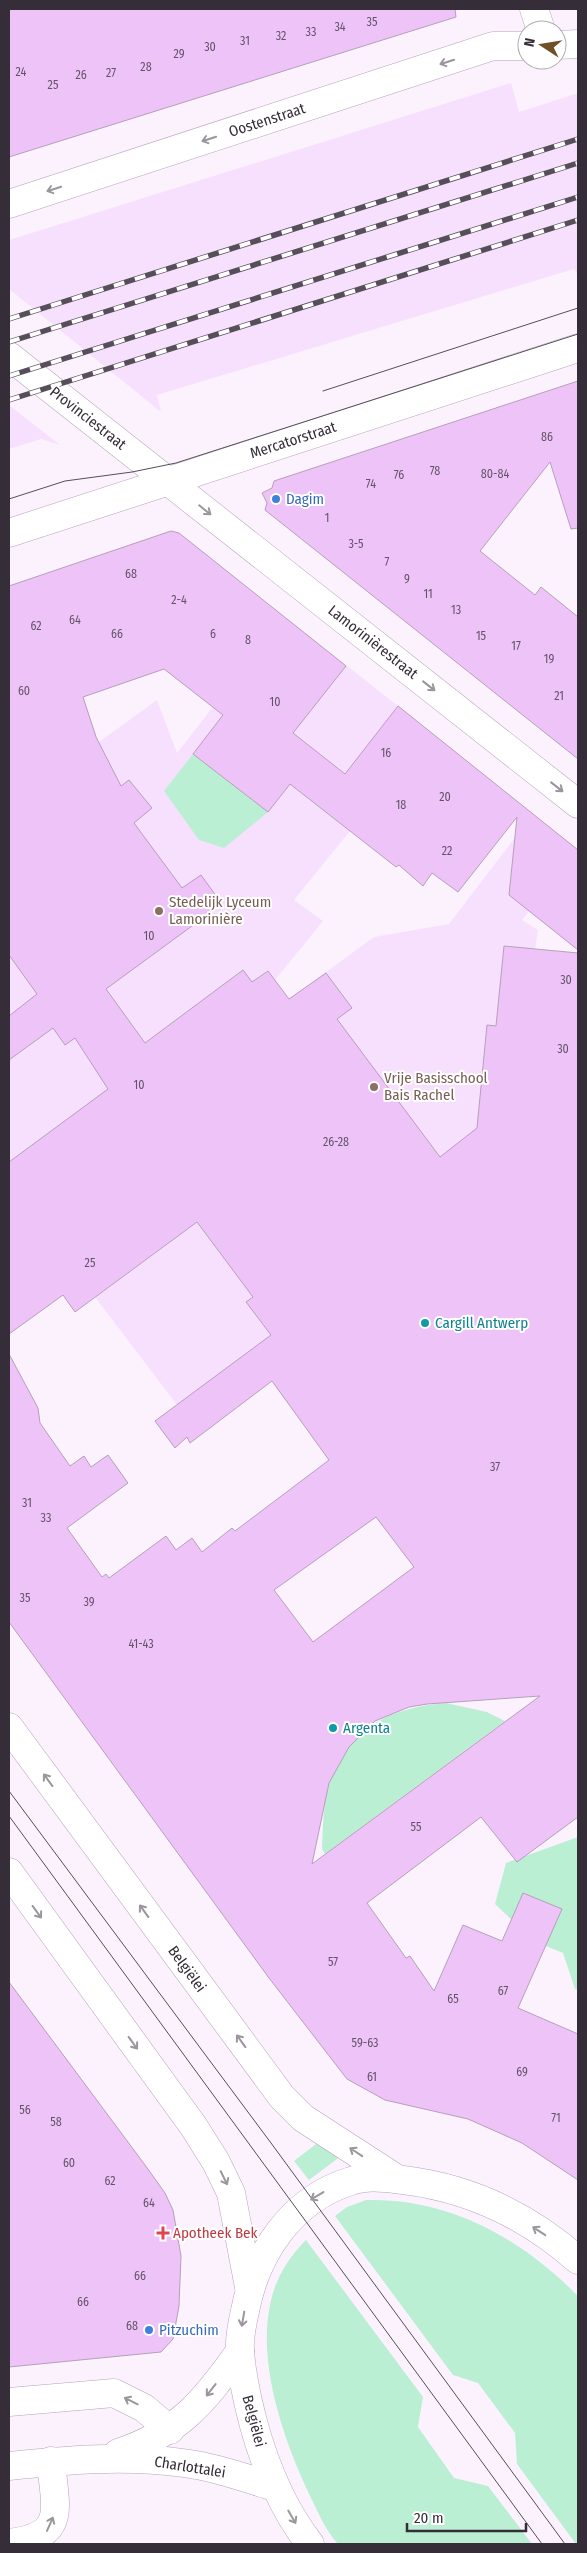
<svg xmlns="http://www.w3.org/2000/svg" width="587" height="2553" font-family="'Fira Sans Condensed',sans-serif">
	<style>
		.built { fill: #f7e0fd }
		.green { fill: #baefd3 }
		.building { fill: #eec4f8; stroke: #b59fba; fill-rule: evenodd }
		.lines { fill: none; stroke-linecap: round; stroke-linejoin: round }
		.minor-casing { stroke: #b7a1bc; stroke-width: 29 }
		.tertiary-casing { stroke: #b7a1bc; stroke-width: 29 }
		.minor { stroke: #fff; stroke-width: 28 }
		.tertiary { stroke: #fff; stroke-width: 28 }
		.tram { stroke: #564e59; stroke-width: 1 }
		.rail-casing { stroke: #564e59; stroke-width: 5.5 }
		.rail { stroke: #fff; stroke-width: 4; stroke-dasharray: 11; stroke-linecap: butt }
		.oneway { stroke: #9a969c }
		.shop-dot { fill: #3f7fe0; stroke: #fff; stroke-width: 2 }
		.education-dot { fill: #8d6e63; stroke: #fff; stroke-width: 2 }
		.culture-dot { fill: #0f9aa8; stroke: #fff; stroke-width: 2 }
		.health-dot { fill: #e0444e; stroke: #fff; stroke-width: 2 }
		.labels { text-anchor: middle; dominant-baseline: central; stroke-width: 4; stroke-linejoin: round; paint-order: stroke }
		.number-label { font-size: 12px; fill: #635368 }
		.street-label { font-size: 15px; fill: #352d38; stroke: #fff }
		.shop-label { font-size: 15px; fill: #366cbe; stroke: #fff; text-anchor: start }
		.education-label { font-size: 15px; fill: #785e54; stroke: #fff; text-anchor: start }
		.culture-label { font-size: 15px; fill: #0d838f; stroke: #fff; text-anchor: start }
		.health-label { font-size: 15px; fill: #be3a42; stroke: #fff; text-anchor: start }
	</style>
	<rect width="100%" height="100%" fill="#fcf2fe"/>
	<!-- built -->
	<g class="built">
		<polygon points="511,83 519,112 578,93 578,275 574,269 157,395 161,412 9,289 9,240"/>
		<polygon points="9,405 60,445 41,439 9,449"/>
		<polygon points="284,616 398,706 319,807 350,831 294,900 323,921 275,980 288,1000 374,937 449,924 533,814 578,850 522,920 538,930 535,949 480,1180 177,1405 95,1297 171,1242 135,1190 207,1060 9,1206 9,767 87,710 99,742 157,700 177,753"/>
	</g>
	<!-- green -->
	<g class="green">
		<polygon points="193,754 268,812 224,848 199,840 164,791"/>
		<path d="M 446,1703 L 487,1712 L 505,1721 L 325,1854 L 322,1849 C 323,1827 323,1805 329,1784 C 346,1728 392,1707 446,1703 Z"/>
		<polygon points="578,1837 578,1990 575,1989 563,1953 534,1941 495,1904 506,1863"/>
		<polygon points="316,2144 345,2153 309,2180 294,2161"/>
		<path d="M 366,2200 C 450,2198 520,2238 578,2296 L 578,2544 L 576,2544 L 517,2464 L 515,2433 L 478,2383 L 453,2375 L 335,2216 L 347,2207 Z"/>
		<path d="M 306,2240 L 423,2397 L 418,2427 L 454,2478 L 488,2486 L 532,2544 L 338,2544 C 327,2532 320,2517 313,2502 C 286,2447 257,2367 270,2305 C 275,2279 288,2258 306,2240 Z"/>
	</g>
	<!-- building -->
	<g class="building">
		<polygon points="9,9 455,9 456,17 9,157"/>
		<polygon points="578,381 578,528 571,529 550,462 480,551 535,595 541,587 578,617 578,759 265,510 267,503 262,493 272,488 274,481"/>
		<path d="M 171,531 L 179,533 L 346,666 L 293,733 L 345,774 L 398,706 L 578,850 L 578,950 L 509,895 L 517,817 L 458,892 L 432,873 L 423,886 L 399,865 L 396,867 L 290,784 L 268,812 L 193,754 L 223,715 L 164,669 L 83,697 L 96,737 L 121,786 L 129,780 L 152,808 L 134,823 L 182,888 L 201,875 L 222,904 L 106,989 L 145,1043 L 243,970 L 252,982 L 268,971 L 289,999 L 326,973 L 352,1008 L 337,1019 L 440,1157 L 477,1128 L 487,1025 L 496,1026 L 504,946 L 578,953 L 578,1817 L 517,1862 L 481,1817 L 367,1903 L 406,1958 L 410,1956 L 434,1991 L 463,1925 L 502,1941 L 523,1893 L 562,1909 L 518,2008 L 578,2034 L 578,2180 L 522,2143 L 468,2119 L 385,2100 L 347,2079 L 269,1978 L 9,1622 L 9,1354 L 38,1408 L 40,1423 L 70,1466 L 84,1456 L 91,1467 L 108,1455 L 128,1483 L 67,1528 L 102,1577 L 106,1574 L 109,1578 L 166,1536 L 176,1550 L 192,1538 L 202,1552 L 232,1528 L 235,1531 L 329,1460 L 272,1381 L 190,1443 L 187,1437 L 175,1448 L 155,1421 L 271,1335 L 246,1302 L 253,1297 L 197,1222 L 75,1312 L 63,1295 L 9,1334 L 9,1162 L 108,1089 L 75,1038 L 65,1045 L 53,1028 L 9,1060 L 9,1016 L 37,994 L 9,955 L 9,586 ZM 376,1517 L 414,1567 L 313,1642 L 274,1590 ZM 540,1696 L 312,1864 L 329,1783 L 349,1747 L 375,1721 L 409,1707 L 427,1704 Z"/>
		<polygon points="9,1982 145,2165 165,2193 173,2210 181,2256 179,2306 173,2339 161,2352 9,2367"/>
	</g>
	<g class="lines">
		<!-- minor casing -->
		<g class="minor-casing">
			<g id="minor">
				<polyline points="534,9 541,30"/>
				<polyline points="557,45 578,44"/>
				<polyline points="9,204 493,46 527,46"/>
				<polyline points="9,356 578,804"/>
				<polyline points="9,533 578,348"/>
				<polyline points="9,2402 114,2393 144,2408 170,2430"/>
				<path d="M 9,2543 C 68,2536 55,2509 51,2461"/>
			</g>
		</g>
		<!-- tertiary casing -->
		<g class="tertiary-casing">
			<g id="tertiary">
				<polyline points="9,1727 282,2097 303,2118 397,2179"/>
				<polyline points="9,1872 194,2127 216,2162 231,2193 249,2287"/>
				<path d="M 118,2453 C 179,2433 204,2402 240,2351"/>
				<path d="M 9,2466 C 67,2460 125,2455 183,2463 C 215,2467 245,2478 275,2487"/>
				<path d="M 310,2544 C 282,2508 265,2466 253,2422 C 247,2399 242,2376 240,2352 C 239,2339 242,2324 245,2311 C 256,2253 292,2199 351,2181 C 367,2175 386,2178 403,2180 C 470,2188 527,2215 578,2260"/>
			</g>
		</g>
		<!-- minor -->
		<use href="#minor" class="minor"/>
		<!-- tertiary -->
		<use href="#tertiary" class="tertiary"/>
		<!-- tram -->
		<g class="tram">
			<polyline points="323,391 578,308"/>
			<polyline points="9,499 65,481 132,472 176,463 578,334"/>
			<polyline points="9,1791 271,2143 565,2544"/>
			<polyline points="9,1816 542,2544"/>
		</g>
		<!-- rail casing -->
		<g class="rail-casing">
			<g id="rail">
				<polyline points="9,319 578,139"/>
				<polyline points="9,342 578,163"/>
				<polyline points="9,376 578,197"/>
				<polyline points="9,400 578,220"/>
			</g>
		</g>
		<!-- rail -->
		<use href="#rail" class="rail"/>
	</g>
	<!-- one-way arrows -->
	<defs><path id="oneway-shaft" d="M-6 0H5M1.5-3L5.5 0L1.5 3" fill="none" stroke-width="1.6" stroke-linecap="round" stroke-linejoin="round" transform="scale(1.25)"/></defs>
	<g class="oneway">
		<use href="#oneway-shaft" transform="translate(447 62) rotate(162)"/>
		<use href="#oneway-shaft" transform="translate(209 139) rotate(162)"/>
		<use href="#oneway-shaft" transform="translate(54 189) rotate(162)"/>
		<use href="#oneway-shaft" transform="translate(205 510) rotate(39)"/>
		<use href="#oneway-shaft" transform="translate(429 686) rotate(38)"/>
		<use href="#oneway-shaft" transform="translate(557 787) rotate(38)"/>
		<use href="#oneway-shaft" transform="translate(48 1780) rotate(-126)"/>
		<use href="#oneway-shaft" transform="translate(144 1911) rotate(-126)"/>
		<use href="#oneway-shaft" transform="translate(37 1912) rotate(54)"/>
		<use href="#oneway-shaft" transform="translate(241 2041) rotate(-126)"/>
		<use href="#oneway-shaft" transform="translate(133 2043) rotate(54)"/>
		<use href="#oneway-shaft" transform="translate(356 2152) rotate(-146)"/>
		<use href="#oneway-shaft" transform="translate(224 2178) rotate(64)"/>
		<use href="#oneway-shaft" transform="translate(317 2196) rotate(149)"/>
		<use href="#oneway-shaft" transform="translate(539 2231) rotate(-147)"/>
		<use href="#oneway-shaft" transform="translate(243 2319) rotate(100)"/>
		<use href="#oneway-shaft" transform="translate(211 2390) rotate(128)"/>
		<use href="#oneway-shaft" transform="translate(131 2401) rotate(-153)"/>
		<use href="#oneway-shaft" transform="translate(292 2517) rotate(60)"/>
		<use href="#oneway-shaft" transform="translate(50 2524) rotate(-66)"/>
	</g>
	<!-- markers -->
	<g class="shop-dot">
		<circle cx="276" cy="499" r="5"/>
		<circle cx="149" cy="2330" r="5"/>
	</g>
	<g class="education-dot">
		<circle cx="159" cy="911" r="5"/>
		<circle cx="374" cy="1087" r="5"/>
	</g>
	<g class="culture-dot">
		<circle cx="425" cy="1323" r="5"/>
		<circle cx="333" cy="1728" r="5"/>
	</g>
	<path class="health-dot" d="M160.5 2225.5h5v5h5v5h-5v5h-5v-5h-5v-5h5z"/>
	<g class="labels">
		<!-- number labels -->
		<g class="number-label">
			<text x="372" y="22">35</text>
			<text x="340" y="27">34</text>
			<text x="311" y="32">33</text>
			<text x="281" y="36">32</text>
			<text x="245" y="41">31</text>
			<text x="210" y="47">30</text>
			<text x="179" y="54">29</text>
			<text x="146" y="67">28</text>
			<text x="21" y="72">24</text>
			<text x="111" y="73">27</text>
			<text x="81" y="75">26</text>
			<text x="53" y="85">25</text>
			<text x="547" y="437">86</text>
			<text x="435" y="471">78</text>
			<text x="495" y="474">80-84</text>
			<text x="399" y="475">76</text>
			<text x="371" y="484">74</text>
			<text x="327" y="518">1</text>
			<text x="356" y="544">3-5</text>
			<text x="387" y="562">7</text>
			<text x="131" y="574">68</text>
			<text x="407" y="579">9</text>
			<text x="428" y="594">11</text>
			<text x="179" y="600">2-4</text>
			<text x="456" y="610">13</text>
			<text x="75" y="620">64</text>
			<text x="36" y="626">62</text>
			<text x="117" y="634">66</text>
			<text x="213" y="634">6</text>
			<text x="481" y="636">15</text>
			<text x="248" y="640">8</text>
			<text x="516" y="646">17</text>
			<text x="549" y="659">19</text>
			<text x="24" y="691">60</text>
			<text x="559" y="696">21</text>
			<text x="275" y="702">10</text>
			<text x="386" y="753">16</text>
			<text x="445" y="797">20</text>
			<text x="401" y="805">18</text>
			<text x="447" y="851">22</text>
			<text x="149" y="936">10</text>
			<text x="566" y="980">30</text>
			<text x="563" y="1049">30</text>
			<text x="139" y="1085">10</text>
			<text x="336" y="1142">26-28</text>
			<text x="90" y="1263">25</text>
			<text x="495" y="1467">37</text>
			<text x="27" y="1503">31</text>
			<text x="46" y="1518">33</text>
			<text x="25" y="1598">35</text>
			<text x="89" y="1602">39</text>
			<text x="141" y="1644">41-43</text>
			<text x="416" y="1827">55</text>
			<text x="333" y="1962">57</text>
			<text x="503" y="1991">67</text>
			<text x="453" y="1999">65</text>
			<text x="365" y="2043">59-63</text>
			<text x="522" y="2072">69</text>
			<text x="372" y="2077">61</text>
			<text x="25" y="2110">56</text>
			<text x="556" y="2118">71</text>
			<text x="56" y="2122">58</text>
			<text x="69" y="2163">60</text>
			<text x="110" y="2181">62</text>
			<text x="149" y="2203">64</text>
			<text x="140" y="2276">66</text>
			<text x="83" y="2302">66</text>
			<text x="132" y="2326">68</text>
		</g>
		<!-- street labels -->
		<g class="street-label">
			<text transform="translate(267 120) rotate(-18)">Oostenstraat</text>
			<text transform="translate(88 418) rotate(38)">Provinciestraat</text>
			<text transform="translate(293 440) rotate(-18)">Mercatorstraat</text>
			<text transform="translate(373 642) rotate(38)">Lamorinièrestraat</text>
			<text transform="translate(187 1969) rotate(54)">Belgiëlei</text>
			<text transform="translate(254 2421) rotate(75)">Belgiëlei</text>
			<text transform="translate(190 2467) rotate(9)">Charlottalei</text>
		</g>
		<!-- shop labels -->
		<g class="shop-label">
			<text x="286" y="499">Dagim</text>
			<text x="159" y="2330">Pitzuchim</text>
		</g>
		<!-- education labels -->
		<g class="education-label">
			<text x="169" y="902">Stedelijk Lyceum<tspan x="169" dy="17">Lamorinière</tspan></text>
			<text x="384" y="1078">Vrije Basisschool<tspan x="384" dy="17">Bais Rachel</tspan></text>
		</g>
		<!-- culture labels -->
		<g class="culture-label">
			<text x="435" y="1323">Cargill Antwerp</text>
			<text x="343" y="1728">Argenta</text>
		</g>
		<!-- health labels -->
		<g class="health-label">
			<text x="173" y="2233">Apotheek Bek</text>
		</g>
	</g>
	<!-- border -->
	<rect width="587" height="2553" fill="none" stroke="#352d38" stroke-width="20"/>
	<!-- north arrow -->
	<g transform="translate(542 45) rotate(282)"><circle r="24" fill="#ffffff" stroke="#aeabaf"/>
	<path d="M0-4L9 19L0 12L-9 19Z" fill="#714f27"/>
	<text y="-8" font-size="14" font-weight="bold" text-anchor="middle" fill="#352d38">N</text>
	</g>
	<!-- scale -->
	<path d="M407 2523v8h119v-8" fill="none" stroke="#352d38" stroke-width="2.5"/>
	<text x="414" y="2523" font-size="15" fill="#352d38" stroke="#ffffff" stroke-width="4" paint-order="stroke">20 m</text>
</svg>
